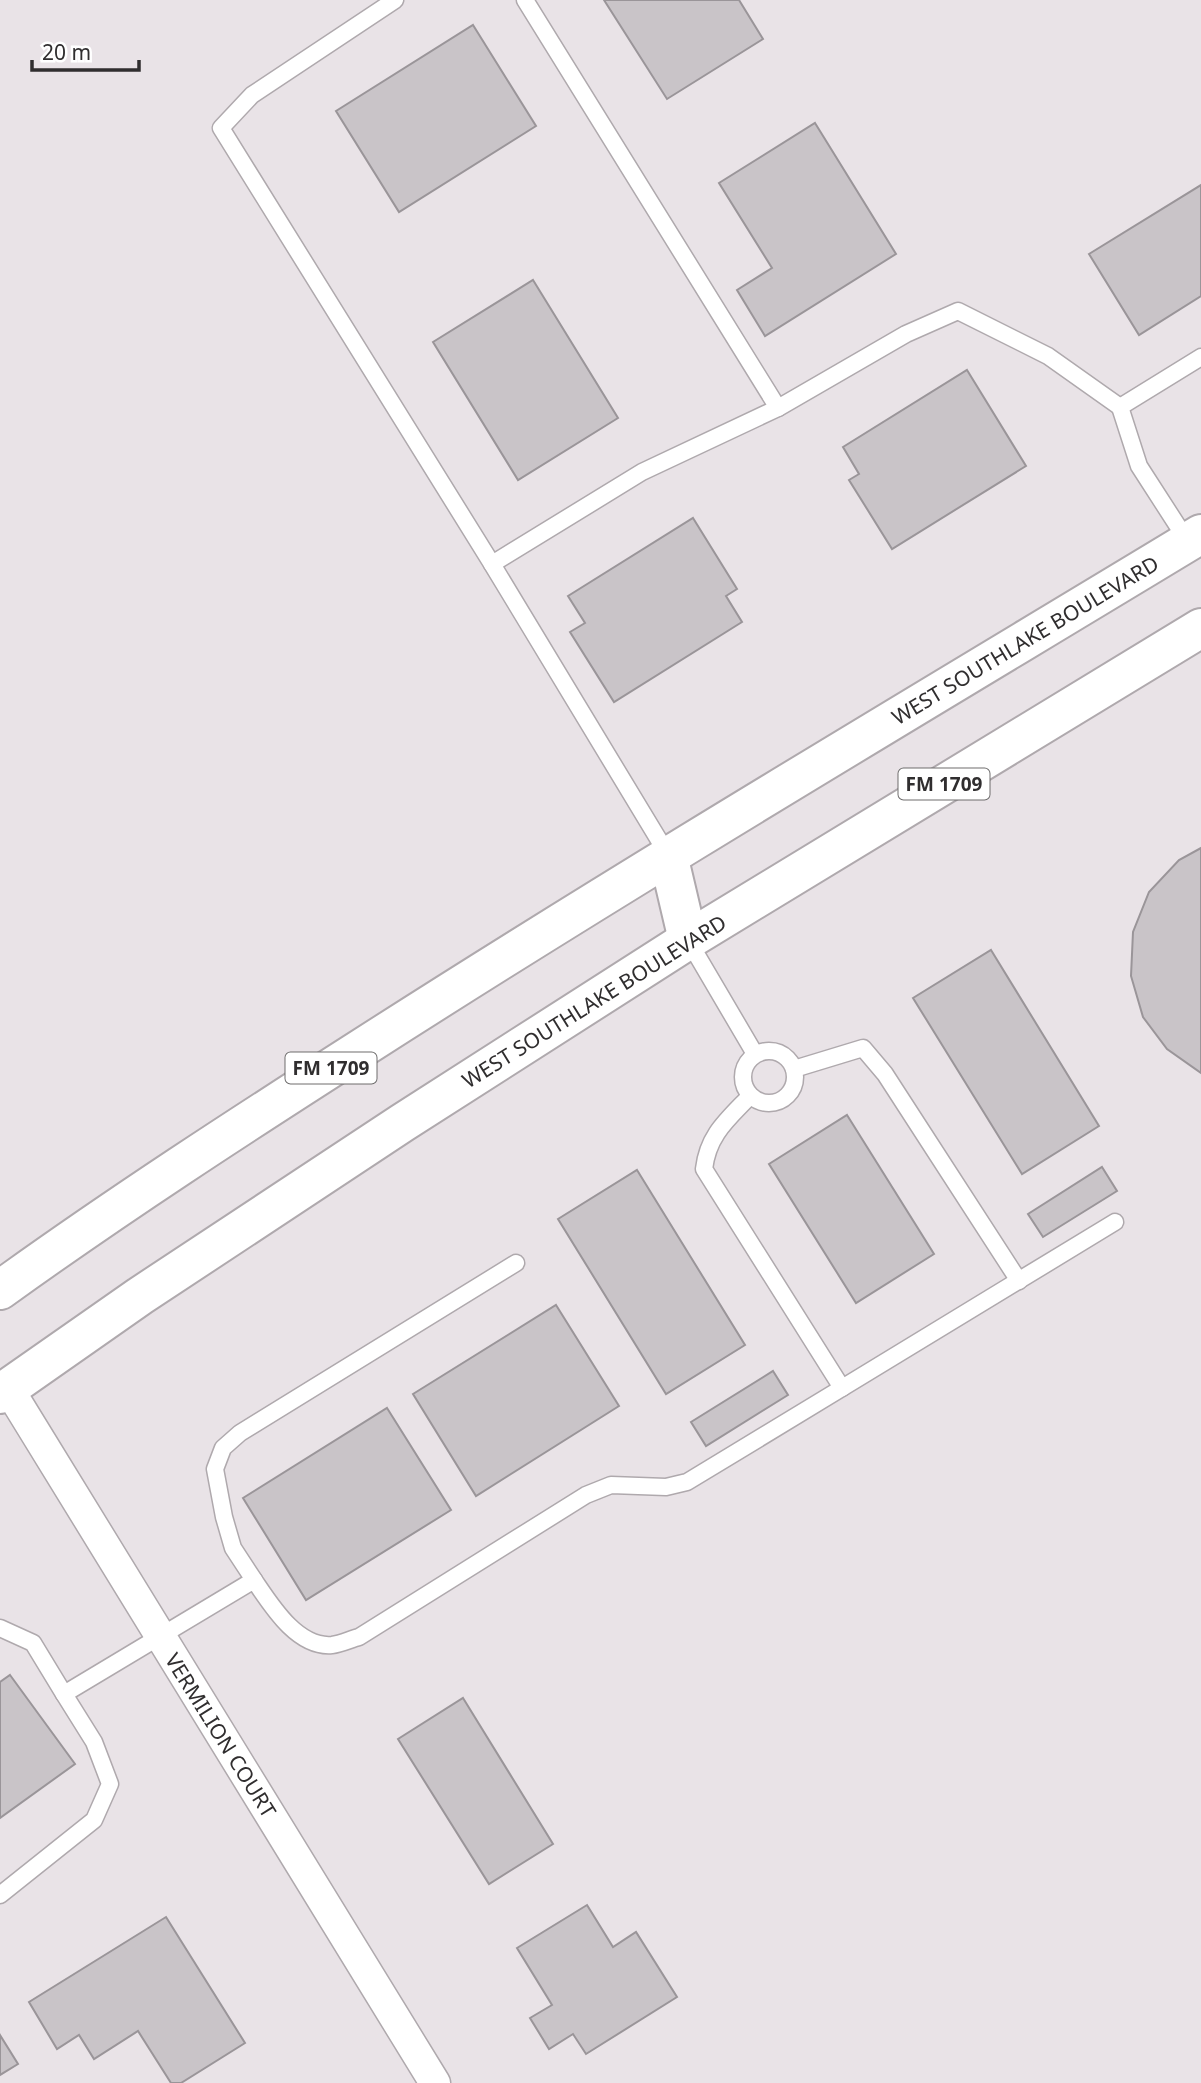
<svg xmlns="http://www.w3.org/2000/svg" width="1201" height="2083" font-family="'Noto Sans',sans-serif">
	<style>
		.building { fill: #c9c4c8; stroke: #9a9599; stroke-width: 2 }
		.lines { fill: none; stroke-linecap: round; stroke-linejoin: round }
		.service-casing { stroke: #afa9ad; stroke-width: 19 }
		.minor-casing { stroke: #afa9ad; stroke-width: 33 }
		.primary-casing { stroke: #afa9ad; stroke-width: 42 }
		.service { stroke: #fff; stroke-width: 16 }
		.minor { stroke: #fff; stroke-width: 30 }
		.primary { stroke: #fff; stroke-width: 38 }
		.labels { text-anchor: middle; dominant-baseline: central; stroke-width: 5; stroke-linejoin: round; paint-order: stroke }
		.shield { fill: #fff; stroke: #6e6d6d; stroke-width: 2 }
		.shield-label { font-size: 19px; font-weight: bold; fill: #302e2f }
		.street-label { font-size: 21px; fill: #302e2f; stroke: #fff }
	</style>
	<rect width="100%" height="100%" fill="#e9e3e7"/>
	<!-- building -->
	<g class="building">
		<polygon points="604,0 739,0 763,39 667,99"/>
		<polygon points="473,25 536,126 399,212 336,111"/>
		<polygon points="815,123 896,254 765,336 737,290 772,268 719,183"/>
		<polygon points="1201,185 1201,296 1139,335 1089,254"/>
		<polygon points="533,280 618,418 518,480 433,342"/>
		<polygon points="967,370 1026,466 892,549 849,480 859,474 843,447"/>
		<polygon points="693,518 737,589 726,596 742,622 614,702 570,632 585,623 568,596"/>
		<polygon points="1201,848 1201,1073 1167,1049 1143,1017 1131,976 1133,932 1149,892 1179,860"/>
		<polygon points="991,950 1099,1126 1022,1174 913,998"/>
		<polygon points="847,1115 934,1254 856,1303 769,1164"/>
		<polygon points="1102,1167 1117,1191 1043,1237 1028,1214"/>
		<polygon points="637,1170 745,1345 666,1394 558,1219"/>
		<polygon points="556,1305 619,1406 476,1496 413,1394"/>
		<polygon points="773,1371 788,1395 706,1446 691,1422"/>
		<polygon points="387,1408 451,1510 306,1600 243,1498"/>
		<polygon points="10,1675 75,1764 0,1818 0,1682"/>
		<polygon points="463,1698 553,1844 489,1884 398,1739"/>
		<polygon points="587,1905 613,1947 636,1932 677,1997 586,2054 573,2034 549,2049 530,2018 552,2005 517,1948"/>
		<polygon points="166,1917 245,2043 181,2083 171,2083 138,2031 94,2059 79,2035 57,2049 29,2002"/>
		<polygon points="0,2035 18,2064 0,2075"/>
	</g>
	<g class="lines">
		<!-- service casing -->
		<g class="service-casing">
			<g id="service">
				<polyline points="395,0 252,95 221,128 492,564"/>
				<polyline points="525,0 778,408"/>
				<polyline points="1188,542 1139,466 1120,407 1201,357"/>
				<polyline points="668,855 492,564 642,472 778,408 906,334 958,311 1048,356 1120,407"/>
				<polyline points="688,940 755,1054"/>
				<circle cx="769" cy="1077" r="26"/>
				<polyline points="794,1069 863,1048 885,1074 1019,1281"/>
				<polyline points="842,1388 1115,1222"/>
				<polyline points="254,1580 233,1548 224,1517 215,1469 223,1448 240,1433 516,1263"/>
				<path d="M 0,1628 L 33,1643 L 64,1694 L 254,1580 C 271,1605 297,1648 332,1645 C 341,1644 351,1639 359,1637 L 586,1495 L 611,1485 L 666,1487 L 687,1482 L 842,1388 L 704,1169 C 708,1135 727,1120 750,1096"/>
				<polyline points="0,1895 94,1820 110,1784 94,1742 64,1694"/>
			</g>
		</g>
		<!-- minor casing -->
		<g class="minor-casing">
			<polyline id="minor" points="8,1388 435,2083"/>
		</g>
		<!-- primary casing -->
		<g class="primary-casing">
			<g id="primary">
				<polyline points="668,855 688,940"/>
				<path d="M 0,1290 C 118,1205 240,1126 362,1048 C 638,871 920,704 1201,534"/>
				<polyline points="0,1394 140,1296 402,1123 688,940 1201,628"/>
			</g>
		</g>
		<!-- service -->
		<use href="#service" class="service"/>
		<!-- minor -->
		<use href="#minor" class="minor"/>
		<!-- primary -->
		<use href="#primary" class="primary"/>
	</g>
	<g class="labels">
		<!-- shield labels -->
		<g class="shield">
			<rect x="898.5" y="768.5" width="91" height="31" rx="5"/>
			<rect x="285.5" y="1052.5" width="91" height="31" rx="5"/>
		</g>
		<g class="shield-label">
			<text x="944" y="784">FM 1709</text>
			<text x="331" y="1068">FM 1709</text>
		</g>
		<!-- street labels -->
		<g class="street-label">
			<text transform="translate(1025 640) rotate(-31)">WEST SOUTHLAKE BOULEVARD</text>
			<text transform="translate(594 1001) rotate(-32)">WEST SOUTHLAKE BOULEVARD</text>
			<text transform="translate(221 1735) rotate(58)">VERMILION COURT</text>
		</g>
	</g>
	<!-- scale -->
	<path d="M32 60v10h107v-10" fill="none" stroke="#302e2f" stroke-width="3.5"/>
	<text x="42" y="60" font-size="21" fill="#302e2f" stroke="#ffffff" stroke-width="5" paint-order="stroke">20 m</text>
</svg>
